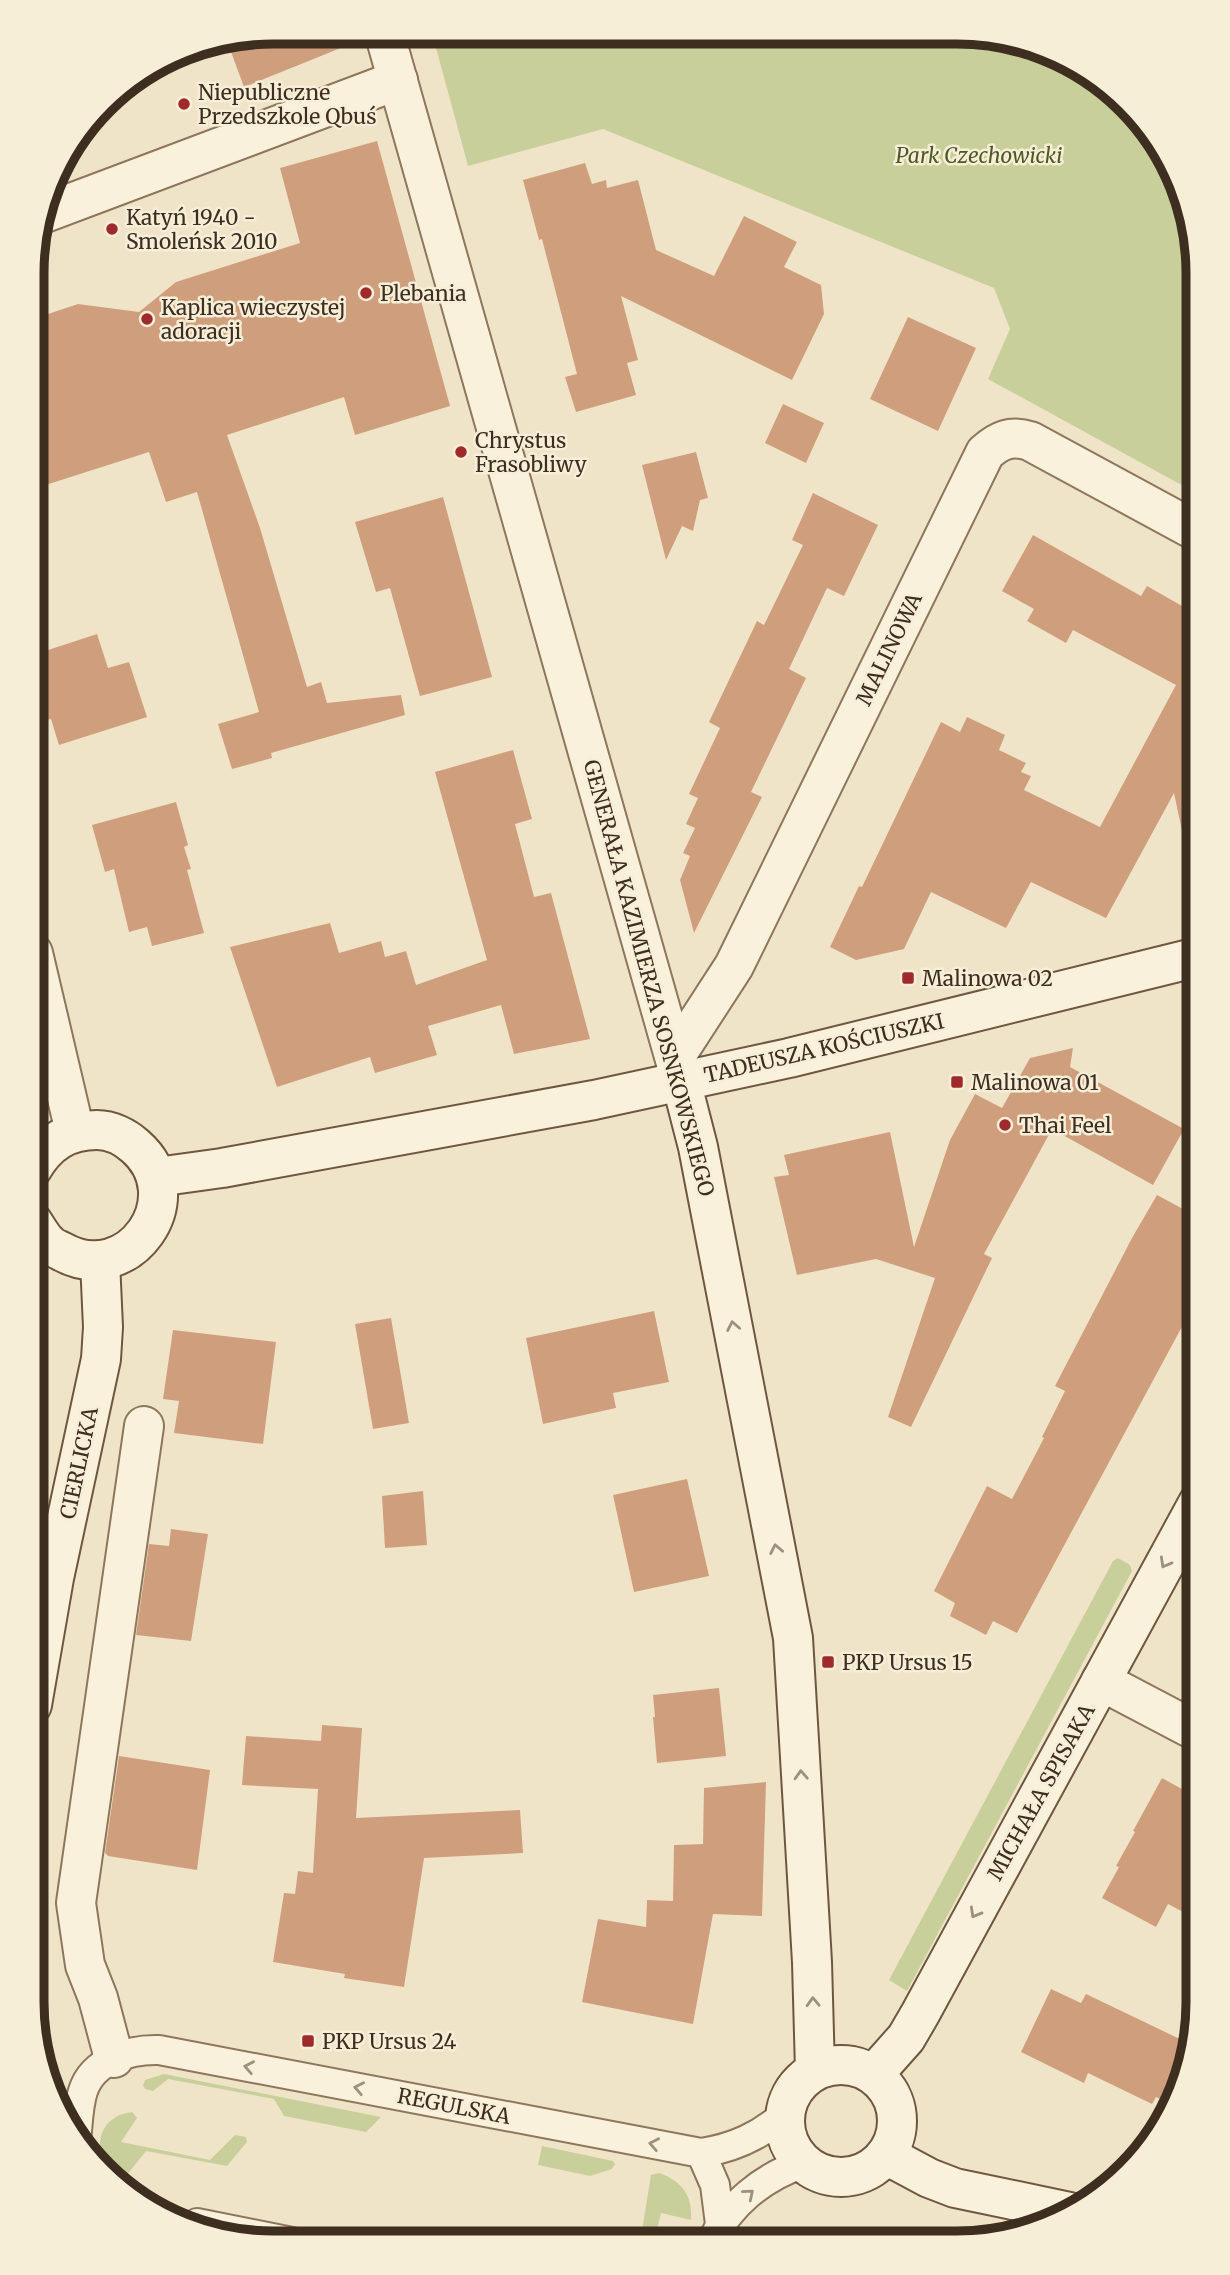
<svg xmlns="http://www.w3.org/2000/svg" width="1230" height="2275" font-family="Merriweather,serif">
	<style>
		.green { fill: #c9cf9b }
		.building { fill: #cf9f7d }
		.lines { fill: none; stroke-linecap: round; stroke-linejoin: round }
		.lane-casing { stroke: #8d765c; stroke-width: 32 }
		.street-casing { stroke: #8d765c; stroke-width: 42 }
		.secondary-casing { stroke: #6f573f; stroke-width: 42 }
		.lane { stroke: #faf1dc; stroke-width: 28 }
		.street { stroke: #faf1dc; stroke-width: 38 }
		.secondary { stroke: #faf1dc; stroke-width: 38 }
		.oneway { stroke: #9c907e }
		.poi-dot { fill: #9e2a2b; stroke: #f7eed8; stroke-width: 2.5 }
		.labels { text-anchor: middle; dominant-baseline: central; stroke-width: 5; stroke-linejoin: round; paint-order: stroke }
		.poi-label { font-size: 21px; fill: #3d2e20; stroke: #f7eed8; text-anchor: start }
		.park-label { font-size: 21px; font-style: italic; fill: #4d5a26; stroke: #f7eed8 }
		.street-label { font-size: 21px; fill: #3d2e20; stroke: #f7eed8 }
		.rim { fill: none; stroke: #3d2e20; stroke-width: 9 }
	</style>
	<rect width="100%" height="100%" fill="#f0e4c8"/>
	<!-- green -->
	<g class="green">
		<polygon points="432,33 1004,36 1116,91 1186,194 1198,272 1198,494 988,379 1010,329 994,288 603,129 468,166"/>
		<polygon points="1118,1558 1130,1565 1132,1571 907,1991 889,1980 1113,1561"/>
		<polygon points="164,2074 381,2117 366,2132 284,2116 274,2099 168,2079 153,2091 145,2089 143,2085 145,2080"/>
		<path d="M 132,2112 L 137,2118 L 121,2142 L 210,2160 L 235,2135 L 246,2137 L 247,2142 L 227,2166 L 146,2151 L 122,2181 C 98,2169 90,2132 116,2117 C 120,2114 127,2113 132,2112 Z"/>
		<polygon points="542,2146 613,2161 615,2164 612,2169 590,2176 538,2165"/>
		<path d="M 659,2173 C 682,2181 693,2196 691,2220 L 661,2213 L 656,2234 L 683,2243 L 640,2243 L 651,2175 Z"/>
	</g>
	<!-- building -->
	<g class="building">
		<polygon points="272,32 363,32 363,39 244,87 227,41"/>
		<polygon points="377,141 450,406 355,435 344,397 227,435 260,528 307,687 321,682 327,703 401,695 405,715 271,753 272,758 232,769 218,724 259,712 197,492 166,502 149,452 33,489 33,319 78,304 139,312 176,282 300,243 280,168"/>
		<polygon points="585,163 592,184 606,180 607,188 638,180 656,250 714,276 744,216 797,242 784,267 821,285 824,314 792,380 621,296 638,360 627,363 636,395 576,412 565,377 577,374 542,239 539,240 523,180"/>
		<polygon points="908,317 976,348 938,431 870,399"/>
		<polygon points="783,404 824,423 806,463 765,443"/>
		<polygon points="696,452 708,498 700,500 693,531 682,526 666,560 642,465"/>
		<polygon points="813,493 878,525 844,596 827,588 789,669 806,678 751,792 762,797 694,933 680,880 690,856 683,853 695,828 686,824 698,798 689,794 720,728 709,722 757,621 764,625 803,545 792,540"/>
		<polygon points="443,497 492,677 420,696 390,588 376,592 355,522"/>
		<polygon points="1033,535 1141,596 1147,586 1198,615 1198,830 1182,831 1174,793 1106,918 1031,882 1006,928 931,892 904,949 856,960 830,947 859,886 862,887 941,722 960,732 967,717 1005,735 999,750 1026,763 1021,772 1031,776 1024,790 1100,827 1176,685 1073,630 1066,643 1027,621 1034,609 1002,591"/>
		<polygon points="97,634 108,668 129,662 147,717 59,745 51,719 41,721 33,695 33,655"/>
		<polygon points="513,750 532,819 515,824 534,897 551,893 590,1039 514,1054 501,1005 428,1026 437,1055 375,1073 370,1057 277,1087 230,947 330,923 339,953 381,941 385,957 406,951 416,985 487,960 435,772"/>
		<polygon points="176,802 188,845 184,847 191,869 187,870 204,933 152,946 147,927 129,932 114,869 105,872 92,825"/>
		<polygon points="1073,1048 1070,1067 1184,1129 1153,1185 1052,1129 984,1254 992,1258 911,1427 888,1417 935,1278 876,1259 797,1275 774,1177 789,1175 784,1155 890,1132 914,1247 950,1140 975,1094 1002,1108 1030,1058"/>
		<polygon points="1157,1195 1198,1217 1198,1297 1017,1633 993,1621 986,1635 950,1616 955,1603 934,1591 987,1486 1012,1499 1044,1438 1042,1437 1065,1391 1055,1386 1132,1238"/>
		<polygon points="654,1311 669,1382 613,1393 616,1408 543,1424 526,1338"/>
		<polygon points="391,1318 409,1423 373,1429 355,1324"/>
		<polygon points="173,1330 276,1342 263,1444 174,1433 179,1401 163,1399"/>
		<polygon points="687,1479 709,1576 634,1592 613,1495"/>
		<polygon points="423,1491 427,1545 385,1548 382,1496"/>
		<polygon points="171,1529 208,1534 191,1641 136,1635 149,1544 169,1546"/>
		<polygon points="719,1688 726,1756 657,1763 653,1717 655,1717 653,1695"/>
		<polygon points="322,1725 362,1728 356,1818 520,1810 523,1853 424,1858 404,1987 344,1978 345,1974 273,1962 284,1893 295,1894 298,1871 313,1873 318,1789 242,1785 246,1736 321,1741"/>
		<polygon points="119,1756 210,1770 197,1870 108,1856 105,1853"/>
		<polygon points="1162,1778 1198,1798 1198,1890 1185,1913 1168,1904 1156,1927 1102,1898 1119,1867 1116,1866 1135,1832 1133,1831"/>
		<polygon points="766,1782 762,1916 713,1914 693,2024 582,2002 598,1919 646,1927 647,1900 673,1901 674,1845 703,1844 704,1788"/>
		<polygon points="1051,1989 1081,2003 1086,1994 1184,2041 1176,2057 1188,2062 1180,2095 1174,2105 1156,2097 1152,2104 1088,2073 1084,2083 1021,2052"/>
	</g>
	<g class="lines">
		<!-- lane casing -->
		<g class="lane-casing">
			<g id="lane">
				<path d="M 76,2141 C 78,2125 78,2106 83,2091 C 93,2060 130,2049 159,2050 L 701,2153 C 734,2148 760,2136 785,2114"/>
				<polyline points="701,2153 715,2185 720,2224"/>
				<polyline points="197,2223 292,2242"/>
				<path d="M 711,2243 C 729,2204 763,2177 804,2163"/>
			</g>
		</g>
		<!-- street casing -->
		<g class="street-casing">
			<g id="street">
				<polyline points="384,32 681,1081"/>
				<polyline points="42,214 398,80"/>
				<polyline points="33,953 75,1132"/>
				<path d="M 675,1057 L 734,966 L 985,453 C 999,440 1011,435 1030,441 L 1198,532"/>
				<polyline points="1101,1681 1198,1732"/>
				<polyline points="114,2058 98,1998 85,1965 76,1903 144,1426"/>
			</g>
		</g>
		<!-- secondary casing -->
		<g class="secondary-casing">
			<g id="secondary">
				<polyline points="681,1081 698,1147 793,1638 812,1962 815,2070"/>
				<polyline points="157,1177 222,1168 594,1100 789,1058 1198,957"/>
				<path d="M 32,1221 C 37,1228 42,1238 48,1243 C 51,1247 57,1249 61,1251 C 129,1290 194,1197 135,1146 C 125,1137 111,1130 97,1130 C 67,1130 47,1143 32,1169"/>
				<polyline points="32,1705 54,1578 101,1359 103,1327 100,1261"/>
				<circle cx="841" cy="2121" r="56"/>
				<polyline points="874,2074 906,2038 920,2014 1198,1503"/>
				<polyline points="886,2155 929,2178 955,2188 1070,2212"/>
			</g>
		</g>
		<!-- lane -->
		<use href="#lane" class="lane"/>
		<!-- street -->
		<use href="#street" class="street"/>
		<!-- secondary -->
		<use href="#secondary" class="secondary"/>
	</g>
	<!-- one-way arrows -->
	<defs><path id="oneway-chevron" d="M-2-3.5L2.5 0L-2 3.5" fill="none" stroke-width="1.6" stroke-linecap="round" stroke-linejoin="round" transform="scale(1.75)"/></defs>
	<g class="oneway">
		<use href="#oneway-chevron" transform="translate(733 1326) rotate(-101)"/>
		<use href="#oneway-chevron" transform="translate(776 1549) rotate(-101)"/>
		<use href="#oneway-chevron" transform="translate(1165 1563) rotate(119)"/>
		<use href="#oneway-chevron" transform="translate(801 1775) rotate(-93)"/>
		<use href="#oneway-chevron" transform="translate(975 1913) rotate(119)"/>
		<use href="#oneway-chevron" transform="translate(813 2002) rotate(-92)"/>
		<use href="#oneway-chevron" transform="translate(249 2067) rotate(-169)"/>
		<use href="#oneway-chevron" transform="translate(359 2088) rotate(-169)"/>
		<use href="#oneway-chevron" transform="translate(654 2144) rotate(-169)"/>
		<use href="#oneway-chevron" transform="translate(749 2194) rotate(-40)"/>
	</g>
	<!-- markers -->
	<g class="poi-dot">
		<circle cx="184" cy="104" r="7"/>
		<circle cx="112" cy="229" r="7"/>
		<circle cx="366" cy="293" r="7"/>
		<circle cx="147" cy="319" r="7"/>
		<circle cx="461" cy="452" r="7"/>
		<rect x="901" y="971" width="14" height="14" rx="3.5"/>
		<rect x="950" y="1075" width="14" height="14" rx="3.5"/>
		<circle cx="1005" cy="1125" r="7"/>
		<rect x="821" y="1655" width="14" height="14" rx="3.5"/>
		<rect x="301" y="2034" width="14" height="14" rx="3.5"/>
	</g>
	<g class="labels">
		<!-- poi labels -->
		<g class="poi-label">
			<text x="198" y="92">Niepubliczne<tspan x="198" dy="24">Przedszkole Qbuś</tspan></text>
			<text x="126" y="217">Katyń 1940 -<tspan x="126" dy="24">Smoleńsk 2010</tspan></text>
			<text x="380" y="293">Plebania</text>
			<text x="161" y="307">Kaplica wieczystej<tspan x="161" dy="24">adoracji</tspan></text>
			<text x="475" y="440">Chrystus<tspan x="475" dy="24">Frasobliwy</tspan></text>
			<text x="922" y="978">Malinowa 02</text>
			<text x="971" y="1082">Malinowa 01</text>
			<text x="1019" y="1125">Thai Feel</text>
			<text x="842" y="1662">PKP Ursus 15</text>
			<text x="322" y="2041">PKP Ursus 24</text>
		</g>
		<!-- park labels -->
		<g class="park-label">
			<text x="979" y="155">Park Czechowicki</text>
		</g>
		<!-- street labels -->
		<g class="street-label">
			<text transform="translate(889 649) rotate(-64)">MALINOWA</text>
			<text transform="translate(649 978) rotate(75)">GENERAŁA KAZIMIERZA SOSNKOWSKIEGO</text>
			<text transform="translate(824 1048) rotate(-13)">TADEUSZA KOŚCIUSZKI</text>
			<text transform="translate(79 1463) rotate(-78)">CIERLICKA</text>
			<text transform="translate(1041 1792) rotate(-61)">MICHAŁA SPISAKA</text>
			<text transform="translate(454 2106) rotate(11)">REGULSKA</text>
		</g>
	</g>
	<!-- crop -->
	<path d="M0 0H1230V2275H0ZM273 44H957A229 229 0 0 1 1186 273V2002A229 229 0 0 1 957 2231H273A229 229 0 0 1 44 2002V273A229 229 0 0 1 273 44Z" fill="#f7eed8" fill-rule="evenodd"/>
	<path class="rim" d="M273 44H957A229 229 0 0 1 1186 273V2002A229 229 0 0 1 957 2231H273A229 229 0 0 1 44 2002V273A229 229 0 0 1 273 44Z"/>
</svg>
